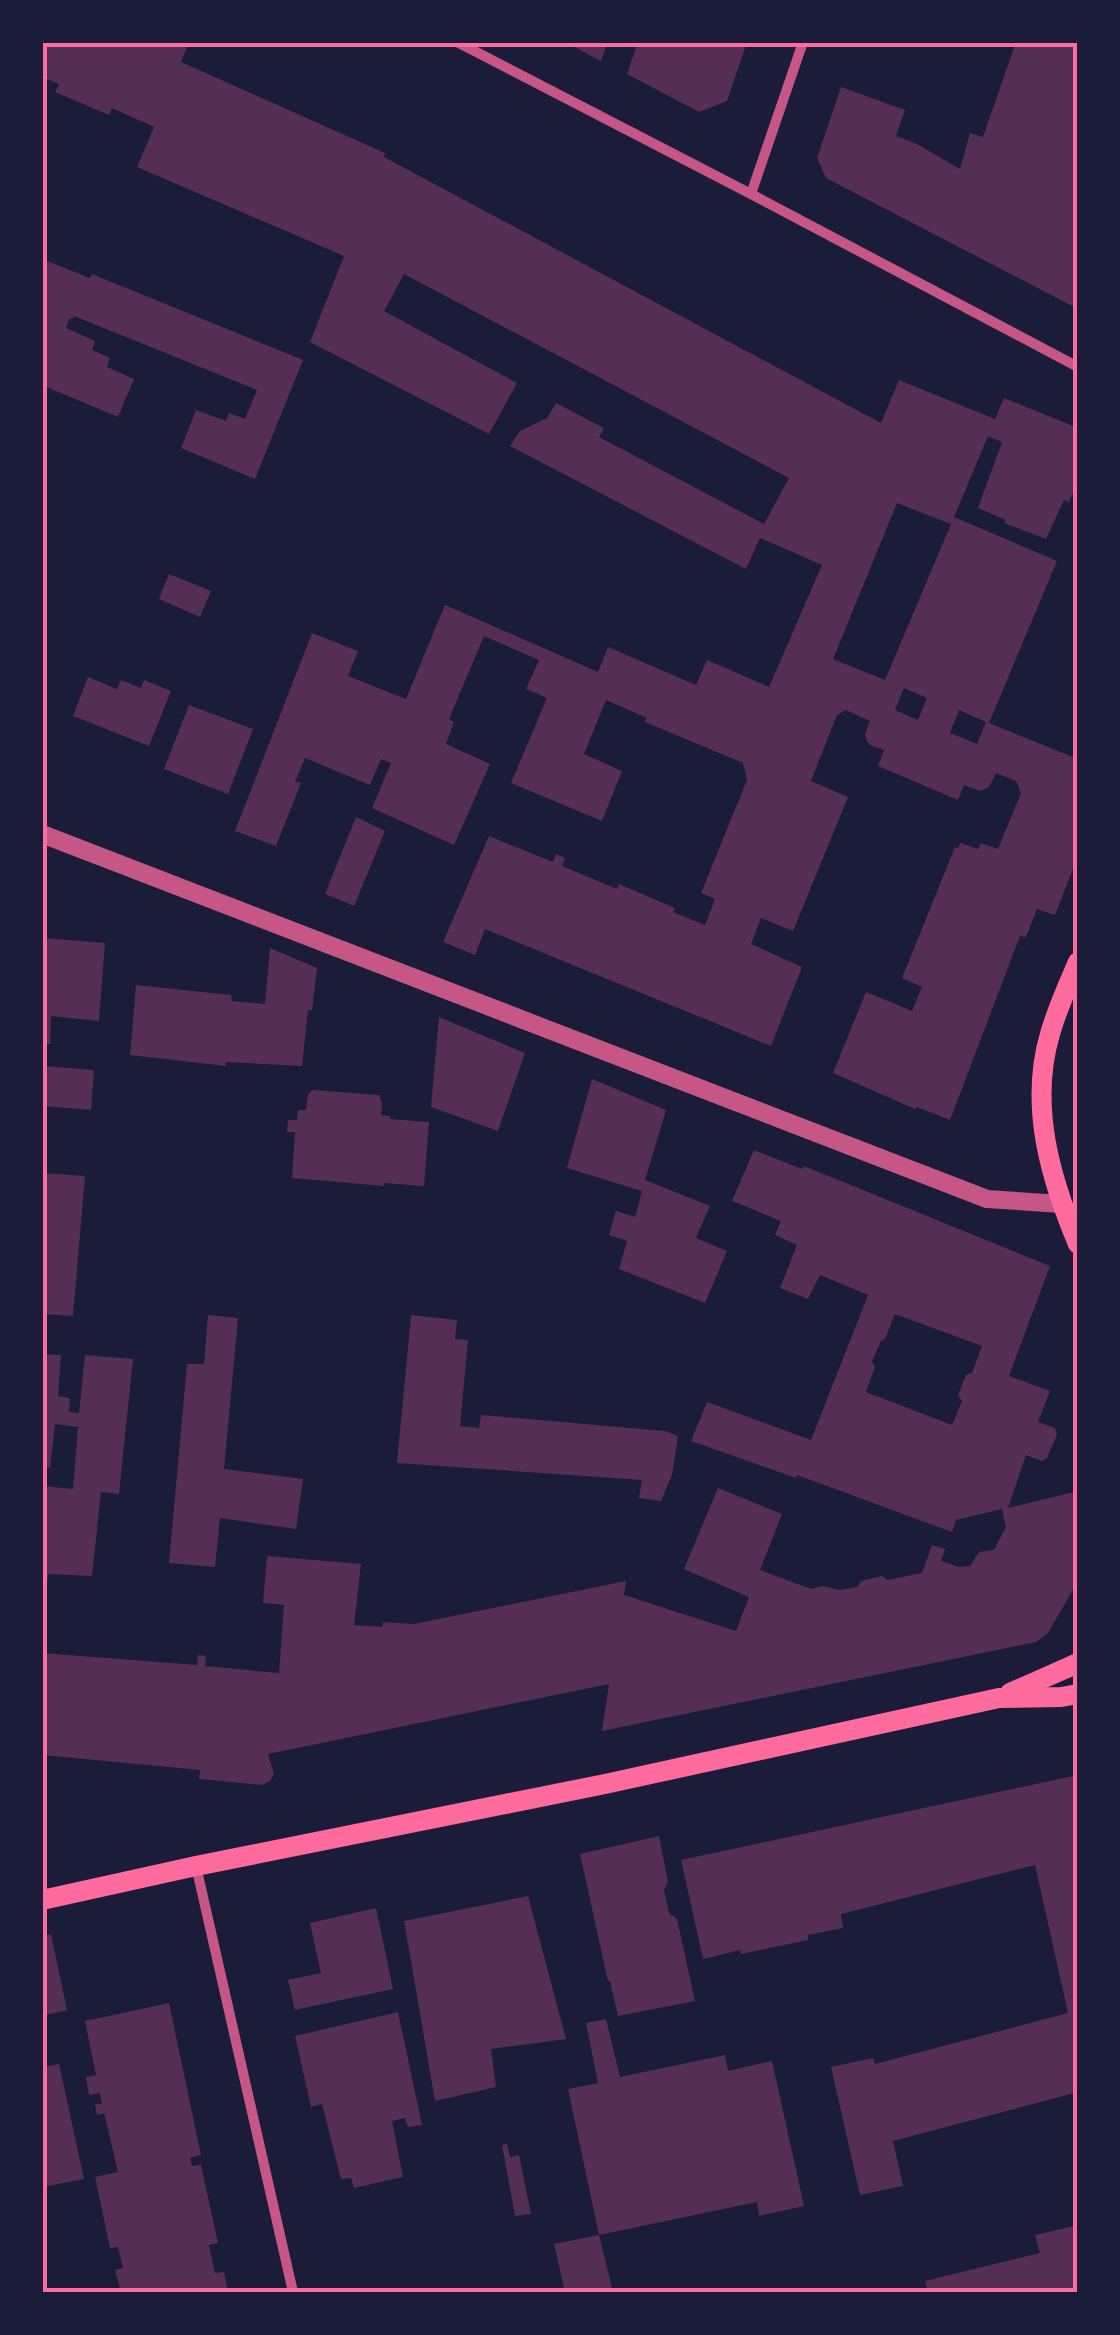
<svg xmlns="http://www.w3.org/2000/svg" width="1120" height="2335" font-family="'Fira Sans Condensed',sans-serif">
	<style>
		.building { fill: #542f53; fill-rule: evenodd }
		.lines { fill: none; stroke-linecap: round; stroke-linejoin: round }
		.minor { stroke: #c65784; stroke-width: 10 }
		.tertiary { stroke: #c65784; stroke-width: 18 }
		.secondary { stroke: #ff6b9d; stroke-width: 20 }
		.neatline { fill: none; stroke: #ff6b9d; stroke-width: 4 }
	</style>
	<rect width="100%" height="100%" fill="#1b1b3a"/>
	<!-- building -->
	<g class="building">
		<path d="M 42,42 L 189,42 L 181,62 L 385,153 L 384,157 L 881,423 L 899,380 L 995,419 L 1004,398 L 1078,428 L 1078,469 L 1075,475 L 1078,475 L 1078,482 L 1069,502 L 1064,500 L 1046,539 L 1004,523 L 1006,520 L 978,508 L 1002,442 L 988,436 L 954,517 L 1057,561 L 989,723 L 1078,759 L 1078,856 L 1055,915 L 1037,909 L 1026,937 L 1020,936 L 950,1120 L 917,1107 L 915,1109 L 833,1073 L 866,992 L 912,1011 L 922,987 L 902,978 L 955,847 L 958,848 L 960,843 L 978,849 L 981,843 L 998,849 L 1021,793 L 1016,781 L 996,773 L 989,787 L 983,790 L 980,791 L 964,785 L 958,800 L 878,766 L 884,750 L 870,745 L 867,741 L 865,734 L 870,721 L 846,710 L 837,715 L 811,781 L 848,797 L 793,931 L 761,918 L 751,944 L 802,967 L 771,1046 L 485,929 L 475,955 L 443,942 L 489,836 L 553,862 L 556,854 L 565,858 L 562,866 L 617,889 L 619,884 L 675,908 L 673,912 L 705,925 L 715,899 L 701,893 L 747,780 L 743,763 L 645,722 L 647,718 L 606,700 L 584,754 L 622,771 L 602,821 L 511,783 L 547,698 L 526,689 L 539,660 L 484,636 L 449,719 L 454,722 L 446,744 L 490,764 L 454,845 L 372,808 L 391,763 L 381,759 L 370,785 L 305,758 L 295,782 L 301,783 L 276,846 L 235,831 L 312,633 L 358,651 L 348,676 L 406,699 L 445,605 L 598,672 L 608,647 L 696,685 L 707,660 L 769,687 L 822,565 L 760,538 L 746,569 L 510,446 L 520,431 L 547,418 L 556,403 L 604,428 L 599,437 L 764,524 L 789,478 L 404,274 L 384,311 L 517,383 L 489,434 L 310,342 L 344,256 L 137,167 L 154,127 L 112,108 L 109,115 L 55,92 L 59,84 L 42,77 ZM 897,503 L 951,524 L 885,680 L 833,659 ZM 904,688 L 927,698 L 918,720 L 895,710 ZM 959,710 L 986,722 L 977,744 L 950,733 Z"/>
		<polygon points="565,42 608,42 601,61"/>
		<polygon points="638,42 747,42 727,101 699,112 627,74"/>
		<polygon points="1016,42 1078,42 1078,309 826,178 817,158 841,87 905,110 896,136 917,144 960,169 970,133 983,137"/>
		<polygon points="42,259 90,278 92,274 303,360 255,479 181,448 196,410 226,421 229,413 245,419 257,390 74,316 72,319 70,318 66,328 95,341 92,350 110,358 107,367 134,379 118,417 42,385 45,377 42,375"/>
		<polygon points="169,574 211,591 200,617 159,599"/>
		<polygon points="88,677 117,689 121,680 141,688 144,680 171,691 149,746 73,716"/>
		<polygon points="189,705 253,729 228,794 164,769"/>
		<polygon points="356,817 385,831 354,906 325,894"/>
		<polygon points="42,938 105,943 99,1021 51,1016 50,1044 42,1044"/>
		<polygon points="270,948 317,968 312,1010 308,1010 302,1066 226,1062 226,1066 130,1055 136,985 231,995 232,1001 265,1004"/>
		<polygon points="439,1017 525,1053 498,1131 431,1107"/>
		<polygon points="44,1066 94,1070 91,1110 42,1106"/>
		<polygon points="592,1079 666,1110 645,1180 710,1206 696,1238 727,1251 705,1303 619,1269 627,1241 609,1235 616,1211 635,1217 642,1191 567,1168"/>
		<polygon points="312,1090 379,1095 382,1104 381,1115 390,1116 390,1119 429,1122 424,1186 384,1183 384,1186 292,1178 295,1132 287,1132 288,1120 297,1120 298,1110 306,1110 308,1095"/>
		<path d="M 754,1150 L 802,1169 L 804,1166 L 1050,1266 L 1009,1376 L 1050,1391 L 1038,1422 L 1055,1428 L 1057,1435 L 1047,1458 L 1042,1461 L 1026,1455 L 1008,1508 L 1078,1491 L 1078,1581 L 1048,1633 L 1036,1642 L 602,1731 L 609,1684 L 268,1754 L 274,1774 L 270,1781 L 262,1785 L 199,1779 L 200,1770 L 42,1755 L 42,1653 L 197,1665 L 198,1655 L 206,1656 L 205,1666 L 279,1673 L 284,1605 L 263,1603 L 267,1556 L 361,1564 L 354,1625 L 382,1627 L 383,1622 L 414,1624 L 626,1581 L 624,1595 L 736,1631 L 749,1597 L 684,1569 L 718,1488 L 782,1514 L 760,1570 L 811,1589 L 823,1586 L 839,1590 L 857,1587 L 861,1581 L 882,1576 L 888,1580 L 922,1573 L 932,1545 L 945,1549 L 941,1561 L 959,1567 L 970,1566 L 979,1552 L 994,1550 L 1006,1527 L 1002,1509 L 956,1520 L 952,1532 L 797,1475 L 796,1478 L 691,1441 L 707,1402 L 811,1440 L 868,1295 L 820,1275 L 808,1299 L 780,1288 L 797,1245 L 775,1235 L 781,1221 L 732,1201 ZM 895,1314 L 982,1346 L 972,1373 L 966,1375 L 958,1395 L 962,1401 L 952,1425 L 866,1392 L 875,1367 L 872,1361 L 881,1341 L 885,1339 Z"/>
		<polygon points="42,1173 85,1176 73,1316 42,1314"/>
		<polygon points="208,1315 238,1318 224,1469 303,1479 296,1529 220,1518 215,1567 169,1563 187,1364 204,1364"/>
		<polygon points="411,1315 457,1320 455,1339 468,1340 460,1426 479,1428 481,1415 665,1431 678,1436 672,1475 661,1501 639,1498 642,1480 397,1463"/>
		<polygon points="42,1354 61,1355 58,1396 70,1398 69,1412 79,1413 85,1355 133,1359 119,1494 101,1492 92,1576 48,1574 45,1604 42,1604 42,1486 73,1489 78,1427 55,1424 50,1468 42,1467"/>
		<polygon points="1078,1775 1078,2092 893,2141 903,2186 860,2195 831,2067 873,2058 875,2064 1068,2013 1035,1865 841,1914 843,1928 808,1935 808,1940 741,1954 740,1950 703,1959 681,1860"/>
		<polygon points="659,1836 668,1882 664,1890 669,1913 677,1919 695,2001 618,2016 610,1981 608,1981 580,1854"/>
		<polygon points="528,1896 566,2039 491,2049 496,2087 435,2101 404,1921"/>
		<polygon points="376,1908 393,1989 295,2010 288,1980 321,1973 310,1923"/>
		<polygon points="51,1934 67,2010 42,2016 42,1936"/>
		<polygon points="169,2003 201,2155 190,2158 192,2166 201,2165 218,2243 209,2245 215,2273 224,2272 228,2292 121,2292 115,2270 123,2268 118,2247 110,2248 95,2177 118,2172 104,2113 97,2115 95,2104 102,2104 100,2093 89,2095 86,2077 96,2075 85,2021"/>
		<polygon points="398,2012 422,2125 408,2127 405,2118 392,2121 403,2177 354,2188 351,2178 341,2179 322,2104 311,2107 295,2036"/>
		<polygon points="606,2019 620,2077 725,2055 728,2071 772,2061 804,2206 759,2216 757,2202 599,2235 568,2089 598,2083 586,2023"/>
		<polygon points="59,2064 84,2179 42,2187 42,2067"/>
		<polygon points="507,2144 510,2157 519,2155 531,2214 515,2216 502,2145"/>
		<polygon points="1078,2225 1078,2292 928,2292 925,2281 1040,2253 1035,2235"/>
		<polygon points="599,2235 613,2292 565,2292 554,2244"/>
	</g>
	<g class="lines">
		<!-- minor -->
		<g class="minor">
			<polyline points="457,42 751,194 1078,367"/>
			<polyline points="751,194 803,42"/>
			<polyline points="196,1866 293,2292"/>
		</g>
		<!-- tertiary -->
		<polyline class="tertiary" points="42,834 987,1199 1061,1204"/>
		<!-- secondary -->
		<g class="secondary">
			<path d="M 1078,962 C 1068,985 1057,1009 1050,1034 C 1029,1105 1050,1178 1078,1244"/>
			<polyline points="1010,1693 1078,1663"/>
			<polyline points="42,1900 196,1866 605,1784 999,1698 1061,1697 1078,1694"/>
		</g>
	</g>
	<!-- border -->
	<rect width="1120" height="2335" fill="none" stroke="#1b1b3a" stroke-width="90"/>
	<rect x="45" y="45" width="1030" height="2245" class="neatline"/>
</svg>
